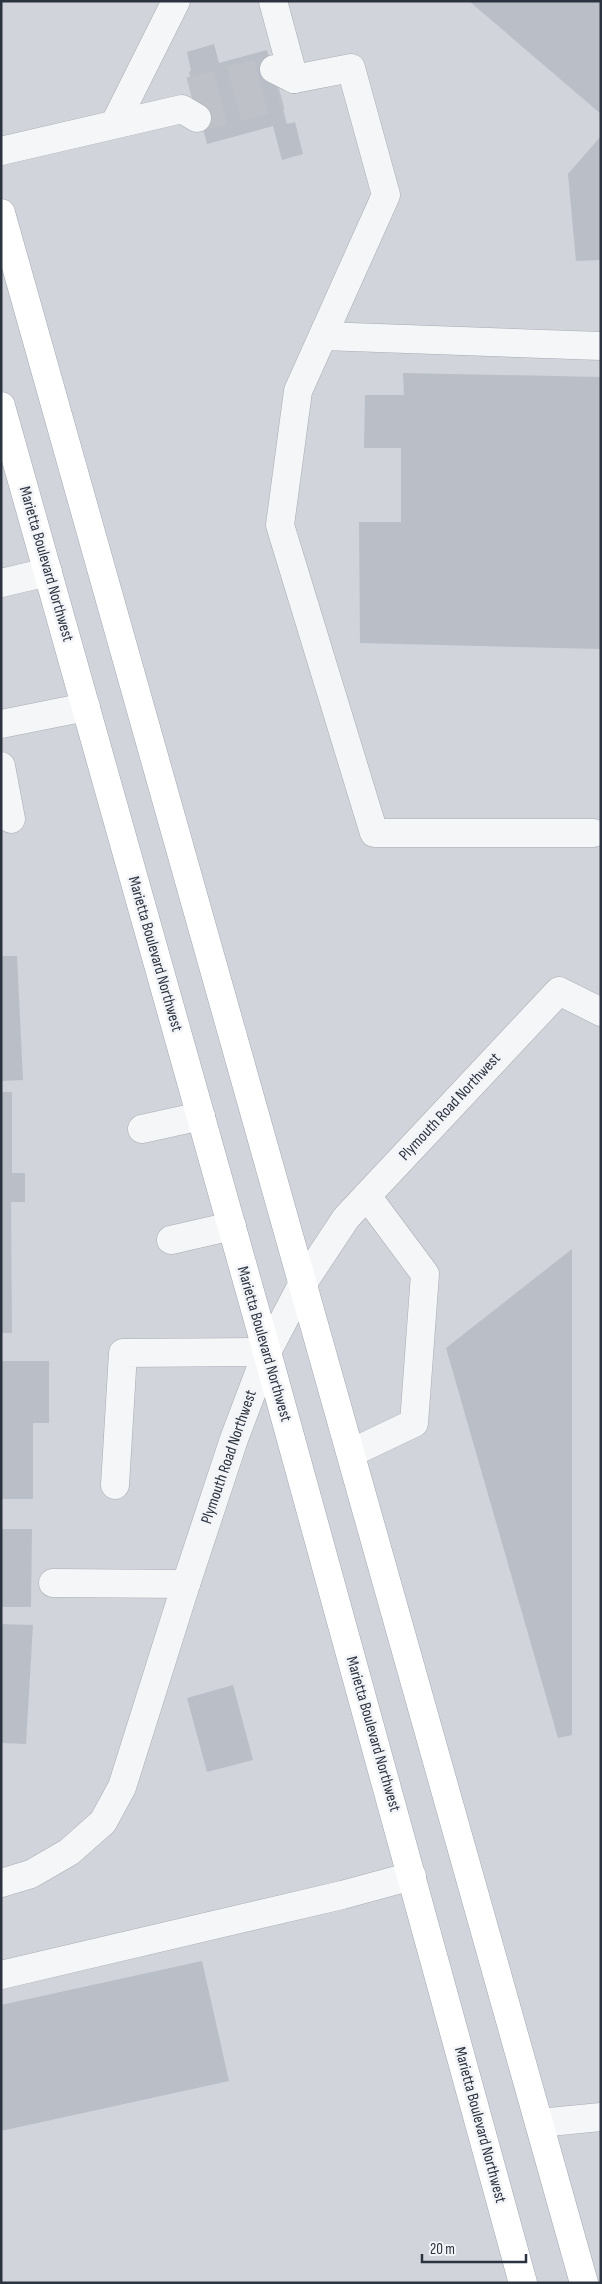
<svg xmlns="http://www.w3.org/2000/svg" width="602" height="2284" font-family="'Sofia Sans Condensed',sans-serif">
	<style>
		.built { fill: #d1d4db }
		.building { fill: #babec6 }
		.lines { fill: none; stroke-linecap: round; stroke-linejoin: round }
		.minor-tunnel { stroke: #bec1c7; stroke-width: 28; stroke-dasharray: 28 14; stroke-linecap: butt }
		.minor-casing { stroke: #a8acb3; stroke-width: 29 }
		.major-casing { stroke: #a3a9b4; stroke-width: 29 }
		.minor { stroke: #f5f6f8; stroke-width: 28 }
		.major { stroke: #fff; stroke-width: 28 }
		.labels { text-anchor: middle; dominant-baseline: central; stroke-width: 5; stroke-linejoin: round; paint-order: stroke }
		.street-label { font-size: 16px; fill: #2c3340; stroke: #f2f4f7 }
	</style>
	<rect width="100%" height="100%" fill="#e3e5e9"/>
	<!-- built -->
	<rect class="built" x="1" y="1" width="600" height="2282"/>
	<!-- building -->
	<g class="building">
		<polygon points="469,1 601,1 601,114"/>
		<polygon points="214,44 219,63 267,50 287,124 295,122 303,154 282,160 273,126 207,144 189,72 191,71 187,52"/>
		<polygon points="601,136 601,260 576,261 568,174"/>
		<polygon points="403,373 601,377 601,649 360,643 359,522 401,522 401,448 364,448 365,395 404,395"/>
		<polygon points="1,956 17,956 23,1080 1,1081"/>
		<polygon points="1,1092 12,1092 12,1173 25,1173 25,1202 11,1202 12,1333 1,1333"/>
		<polygon points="572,1249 572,1735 558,1738 446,1348"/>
		<polygon points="1,1361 49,1361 49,1423 33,1423 33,1499 1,1499"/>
		<polygon points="1,1529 32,1529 31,1607 1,1607"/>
		<polygon points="1,1624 33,1625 26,1744 1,1743"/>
		<polygon points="233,1685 253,1760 207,1772 187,1698"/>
		<polygon points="202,1961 229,2081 1,2131 1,2005"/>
	</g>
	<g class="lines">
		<!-- minor-tunnel -->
		<g class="minor-tunnel">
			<polyline points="190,91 274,69"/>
			<polyline points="197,118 281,96"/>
		</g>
		<!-- minor casing -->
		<g class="minor-casing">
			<g id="minor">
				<polyline points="273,1 294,79"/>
				<polyline points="274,69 294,79 351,68 386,195 298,391 280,525 374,833 593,833"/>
				<polyline points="115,123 176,1"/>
				<polyline points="1,151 182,109 197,118"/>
				<polyline points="323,336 601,346"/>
				<polyline points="1,583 48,572"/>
				<polyline points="1,724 86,707"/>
				<polyline points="1,766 11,819"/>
				<polyline points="142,1129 201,1116"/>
				<polyline points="171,1240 232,1226"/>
				<polyline points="351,1453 414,1423 425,1274 367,1196"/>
				<polyline points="115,1485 123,1353 267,1352"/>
				<polyline points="53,1583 186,1584"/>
				<polyline points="1,1883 31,1874 69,1852 103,1822 122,1787 186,1584 234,1439 267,1352 303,1283 346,1218 559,991 601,1012"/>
				<polyline points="1,1975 342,1895 412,1876"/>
				<polyline points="539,2123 601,2117"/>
			</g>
		</g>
		<!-- major casing -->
		<g class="major-casing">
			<g id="major">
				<polyline points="1,213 584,2283"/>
				<polyline points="1,406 267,1352 523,2283"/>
			</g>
		</g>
		<!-- minor -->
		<use href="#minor" class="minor"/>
		<!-- major -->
		<use href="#major" class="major"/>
	</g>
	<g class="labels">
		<!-- street labels -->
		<g class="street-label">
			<text transform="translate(46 564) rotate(74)">Marietta Boulevard Northwest</text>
			<text transform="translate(155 954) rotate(74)">Marietta Boulevard Northwest</text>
			<text transform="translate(450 1107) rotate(-47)">Plymouth Road Northwest</text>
			<text transform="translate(264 1344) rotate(74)">Marietta Boulevard Northwest</text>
			<text transform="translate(229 1457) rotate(-71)">Plymouth Road Northwest</text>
			<text transform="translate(373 1734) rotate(74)">Marietta Boulevard Northwest</text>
			<text transform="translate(480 2125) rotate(75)">Marietta Boulevard Northwest</text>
		</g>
	</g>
	<!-- border -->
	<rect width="602" height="2284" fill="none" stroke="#2c3340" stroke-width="5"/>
	<!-- scale -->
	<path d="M422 2254v8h104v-8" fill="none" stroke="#2c3340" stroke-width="2.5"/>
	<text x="430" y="2254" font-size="15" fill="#2c3340" stroke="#f2f4f7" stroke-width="4" paint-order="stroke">20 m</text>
</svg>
